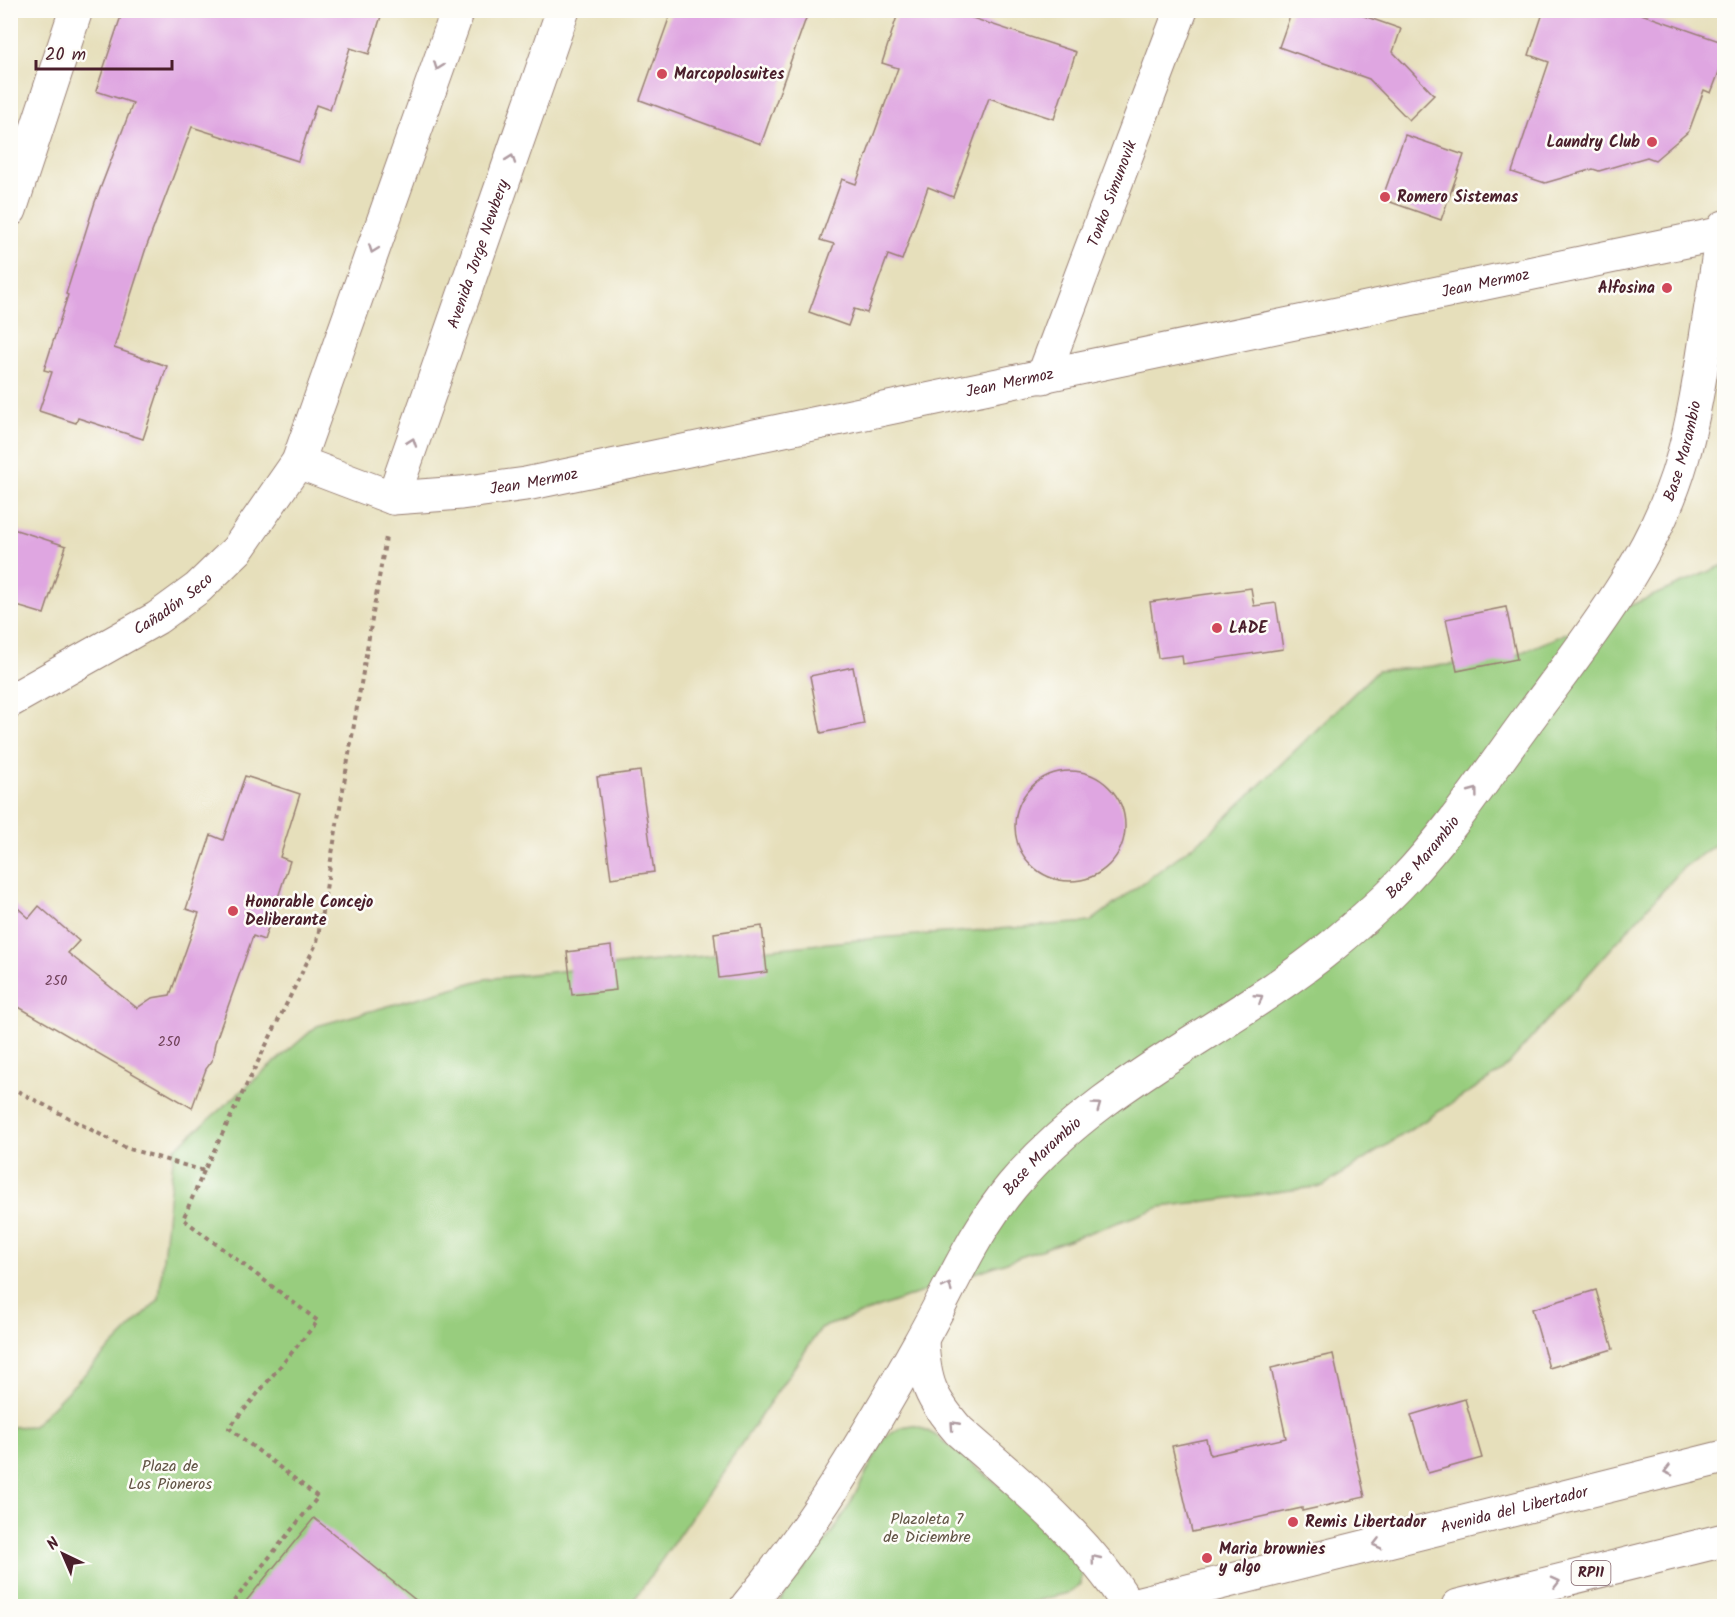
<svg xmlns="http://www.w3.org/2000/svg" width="1735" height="1617" font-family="Kalam,sans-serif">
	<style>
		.green { fill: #98cd7e; stroke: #717654; stroke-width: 1.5 }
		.building { fill: #dfa6e1 }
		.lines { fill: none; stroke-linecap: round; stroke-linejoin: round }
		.minor-casing { stroke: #987f73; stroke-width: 35 }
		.tertiary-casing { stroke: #987f73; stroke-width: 35 }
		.primary-casing { stroke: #987f73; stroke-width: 35 }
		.path { stroke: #987f73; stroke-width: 4; stroke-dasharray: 4.5 4.5; stroke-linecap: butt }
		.minor { stroke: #fff; stroke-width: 33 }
		.tertiary { stroke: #fff; stroke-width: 33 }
		.primary { stroke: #fff; stroke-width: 33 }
		.oneway { stroke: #ae9aa0 }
		.poi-dot { fill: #d1495b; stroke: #fdfcf7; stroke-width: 2 }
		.labels { text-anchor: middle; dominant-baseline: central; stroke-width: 5; stroke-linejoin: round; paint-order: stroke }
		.number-label { font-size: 14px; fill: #6f4158 }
		.shield { fill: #fdfcf7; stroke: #806168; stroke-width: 1.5 }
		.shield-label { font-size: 15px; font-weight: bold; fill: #4a1f2b }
		.poi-label { font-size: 16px; font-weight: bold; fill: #4a1f2b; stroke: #fdfcf7; text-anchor: start }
		.street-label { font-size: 16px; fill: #4a1f2b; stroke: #fdfcf7 }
		.park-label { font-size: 16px; fill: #615344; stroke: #fdfcf7 }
	</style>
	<rect width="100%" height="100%" fill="#fdfcf7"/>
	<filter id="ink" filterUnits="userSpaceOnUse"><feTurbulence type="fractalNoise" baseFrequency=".0167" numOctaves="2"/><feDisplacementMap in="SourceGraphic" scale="12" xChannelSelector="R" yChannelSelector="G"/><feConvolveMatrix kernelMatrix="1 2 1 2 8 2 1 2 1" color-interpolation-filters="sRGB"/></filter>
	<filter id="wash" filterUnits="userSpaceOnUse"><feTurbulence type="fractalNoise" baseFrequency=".008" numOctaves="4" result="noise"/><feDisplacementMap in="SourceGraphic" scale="24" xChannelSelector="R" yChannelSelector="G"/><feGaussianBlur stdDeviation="1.35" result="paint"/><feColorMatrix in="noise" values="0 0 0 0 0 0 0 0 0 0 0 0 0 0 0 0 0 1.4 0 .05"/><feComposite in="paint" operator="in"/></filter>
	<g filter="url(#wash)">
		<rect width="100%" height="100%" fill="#e6dfbb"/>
		<!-- green -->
		<g class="green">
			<polygon points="1724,565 1724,838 1683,868 1502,1071 1323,1186 1161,1207 821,1328 630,1606 11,1606 10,1427 33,1426 159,1299 174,1149 317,1026 485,979 877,938 1090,922 1210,833 1377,671 1504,660"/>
			<polygon points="912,1425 920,1427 935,1435 1048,1524 1082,1569 1081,1584 1068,1593 1015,1606 776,1606 834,1530 850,1504 885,1437 902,1427"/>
		</g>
		<g id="blocks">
			<!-- building -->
			<g class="building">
				<polygon points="123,10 383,10 369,54 350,48 330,110 316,105 298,161 192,127 146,248 114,348 167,366 143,439 78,418 76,423 39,411 52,372 44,370 68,295 66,294 95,202 133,103 96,91"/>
				<polygon points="672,10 809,10 761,144 640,100"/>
				<polygon points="899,10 948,10 1076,52 1054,119 989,98 953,197 928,187 902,260 888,255 867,313 854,309 848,326 809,312 834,244 820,240 842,179 856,184 898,68 882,63"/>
				<polygon points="1292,10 1347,10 1401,29 1393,52 1434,95 1409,120 1369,79 1279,47"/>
				<polygon points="1544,10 1630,10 1725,43 1725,56 1711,93 1704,90 1689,131 1655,160 1647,157 1599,171 1593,169 1545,183 1512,172 1549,62 1529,55"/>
				<polygon points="1405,135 1464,155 1441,220 1382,199"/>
				<polygon points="10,528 66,546 44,614 10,604"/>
				<polygon points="1251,588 1254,606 1276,603 1283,649 1183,664 1182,655 1158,658 1150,602"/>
				<polygon points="1506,607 1517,659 1457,671 1446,619"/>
				<polygon points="853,667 864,724 821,733 810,676"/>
				<circle cx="1070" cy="826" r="55"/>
				<polygon points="640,771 654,872 611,878 597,777"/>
				<polygon points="245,776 300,794 280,857 290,861 264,940 253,936 215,1043 212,1061 206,1069 192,1108 10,1002 10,901 29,918 39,906 79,941 68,953 137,1008 152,998 170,995 199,913 186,909 211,835 223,840"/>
				<polygon points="762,926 767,972 719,978 714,933"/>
				<polygon points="611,946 616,990 572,995 567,952"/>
				<polygon points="1596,1290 1613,1349 1549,1368 1532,1309"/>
				<polygon points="1333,1354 1365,1497 1302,1511 1302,1508 1192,1532 1172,1446 1206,1439 1210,1455 1286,1438 1271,1368"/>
				<polygon points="1465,1399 1482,1458 1428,1473 1411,1415"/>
				<polygon points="314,1518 423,1606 242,1606"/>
			</g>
		</g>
	</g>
	<g filter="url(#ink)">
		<use href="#blocks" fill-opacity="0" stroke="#987f73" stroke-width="1.5"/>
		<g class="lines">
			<!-- minor casing -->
			<g class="minor-casing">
				<g id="minor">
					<polyline points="10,210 76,10"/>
					<path id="s1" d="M 1043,377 L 1181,10"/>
					<path id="s2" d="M 393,498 L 461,493 L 526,484 L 1724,233"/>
					<path d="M 922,1340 C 924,1382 930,1398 959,1431 C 1021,1485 1084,1536 1129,1606"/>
					<path id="s3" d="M 747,1606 C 814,1526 868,1435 919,1344 C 950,1290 972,1234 1012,1186 C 1100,1081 1229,1030 1333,945 C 1357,925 1382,904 1404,880 C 1452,830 1490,770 1532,714 C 1590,636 1655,555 1682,460 C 1698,404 1704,345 1714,288 C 1717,268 1719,247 1724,227"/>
				</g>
			</g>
			<!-- tertiary casing -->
			<g class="tertiary-casing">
				<g id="tertiary">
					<path id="s4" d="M 298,462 L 393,498 L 563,10"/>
					<path id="s5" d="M 10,701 L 157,618 L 198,588 L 237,550 L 298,462 L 458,10"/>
				</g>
			</g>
			<!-- primary casing -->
			<g class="primary-casing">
				<g id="primary">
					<path id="s6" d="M 1128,1606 L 1724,1457"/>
					<polyline points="1458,1606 1724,1540"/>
				</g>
			</g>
			<!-- path -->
			<g class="path">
				<polyline points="10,1087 126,1148 204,1171 317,942 386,537"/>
				<polyline points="204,1171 183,1219 318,1321 229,1428 318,1497 230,1606"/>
			</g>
			<!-- minor -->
			<use href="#minor" class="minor"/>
			<!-- tertiary -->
			<use href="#tertiary" class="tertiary"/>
			<!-- primary -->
			<use href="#primary" class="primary"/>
		</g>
		<!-- one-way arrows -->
		<defs><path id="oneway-chevron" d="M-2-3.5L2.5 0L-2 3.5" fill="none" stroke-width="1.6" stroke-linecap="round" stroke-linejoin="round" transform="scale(1.5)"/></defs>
		<g class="oneway">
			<use href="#oneway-chevron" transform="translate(438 66) rotate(110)"/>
			<use href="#oneway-chevron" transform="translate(511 159) rotate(-71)"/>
			<use href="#oneway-chevron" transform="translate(373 249) rotate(110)"/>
			<use href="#oneway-chevron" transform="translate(412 442) rotate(-71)"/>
			<use href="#oneway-chevron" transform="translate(1474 792) rotate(-53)"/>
			<use href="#oneway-chevron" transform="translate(1259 998) rotate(-33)"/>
			<use href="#oneway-chevron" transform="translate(1097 1106) rotate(-36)"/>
			<use href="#oneway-chevron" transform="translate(948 1287) rotate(-64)"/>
			<use href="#oneway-chevron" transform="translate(954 1425) rotate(-132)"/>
			<use href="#oneway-chevron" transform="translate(1668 1471) rotate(166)"/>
			<use href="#oneway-chevron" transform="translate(1377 1544) rotate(166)"/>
			<use href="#oneway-chevron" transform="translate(1095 1559) rotate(-129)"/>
			<use href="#oneway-chevron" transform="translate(1556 1582) rotate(-14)"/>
		</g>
	</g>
	<!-- markers -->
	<g class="poi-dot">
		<circle cx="662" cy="74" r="6"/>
		<circle cx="1652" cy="142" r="6"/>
		<circle cx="1385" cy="197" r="6"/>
		<circle cx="1667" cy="288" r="6"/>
		<circle cx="1217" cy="628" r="6"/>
		<circle cx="233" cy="911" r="6"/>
		<circle cx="1293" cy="1522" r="6"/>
		<circle cx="1207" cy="1558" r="6"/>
	</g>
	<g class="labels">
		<!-- number labels -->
		<g class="number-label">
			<text x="56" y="981">250</text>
			<text x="169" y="1042">250</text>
		</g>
		<!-- shield labels -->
		<rect class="shield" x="1571.5" y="1561" width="39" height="24" rx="4.5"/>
		<g class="shield-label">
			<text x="1591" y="1573">RP11</text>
		</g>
		<!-- poi labels -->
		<g class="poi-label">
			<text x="674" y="74">Marcopolosuites</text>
			<text x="1640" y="142" text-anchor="end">Laundry Club</text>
			<text x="1397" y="197">Romero Sistemas</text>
			<text x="1655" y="288" text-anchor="end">Alfosina</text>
			<text x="1229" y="628">LADE</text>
			<text x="245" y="902">Honorable Concejo<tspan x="245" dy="18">Deliberante</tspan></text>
			<text x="1305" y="1522">Remis Libertador</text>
			<text x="1219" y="1549">Maria brownies<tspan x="1219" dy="18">y algo</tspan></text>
		</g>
		<!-- street labels -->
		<g class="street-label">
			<text stroke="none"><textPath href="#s1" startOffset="196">Tonko Simunovik</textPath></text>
			<text stroke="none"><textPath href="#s4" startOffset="360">Avenida Jorge Newbery</textPath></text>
			<text stroke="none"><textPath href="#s2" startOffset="1114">Jean Mermoz</textPath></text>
			<text stroke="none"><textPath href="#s2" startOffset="628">Jean Mermoz</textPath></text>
			<text stroke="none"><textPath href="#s3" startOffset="1512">Base Marambio</textPath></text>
			<text stroke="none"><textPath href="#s2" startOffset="142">Jean Mermoz</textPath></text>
			<text stroke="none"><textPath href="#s5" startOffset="190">Cañadón Seco</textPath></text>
			<text stroke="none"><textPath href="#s3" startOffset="1026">Base Marambio</textPath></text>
			<text stroke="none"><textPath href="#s3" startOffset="540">Base Marambio</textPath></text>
			<text stroke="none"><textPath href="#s6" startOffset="398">Avenida del Libertador</textPath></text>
		</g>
		<!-- park labels -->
		<g class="park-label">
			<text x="170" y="1466">Plaza de<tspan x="170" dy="18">Los Pioneros</tspan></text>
			<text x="927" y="1519">Plazoleta 7<tspan x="927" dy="18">de Diciembre</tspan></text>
		</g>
	</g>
	<!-- margin -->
	<rect width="1735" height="1617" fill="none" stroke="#fdfcf7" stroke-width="36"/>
	<!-- north arrow -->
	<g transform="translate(63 1554) rotate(316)" stroke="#fdfcf7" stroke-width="4.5" paint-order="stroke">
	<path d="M0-4.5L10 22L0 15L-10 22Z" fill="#4a1f2b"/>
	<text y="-9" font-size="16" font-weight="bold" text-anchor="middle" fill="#4a1f2b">N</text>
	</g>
	<!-- scale -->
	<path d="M36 60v9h136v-9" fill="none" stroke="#4a1f2b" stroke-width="3"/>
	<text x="45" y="60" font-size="18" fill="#4a1f2b" stroke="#fdfcf7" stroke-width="4.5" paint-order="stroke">20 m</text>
</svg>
